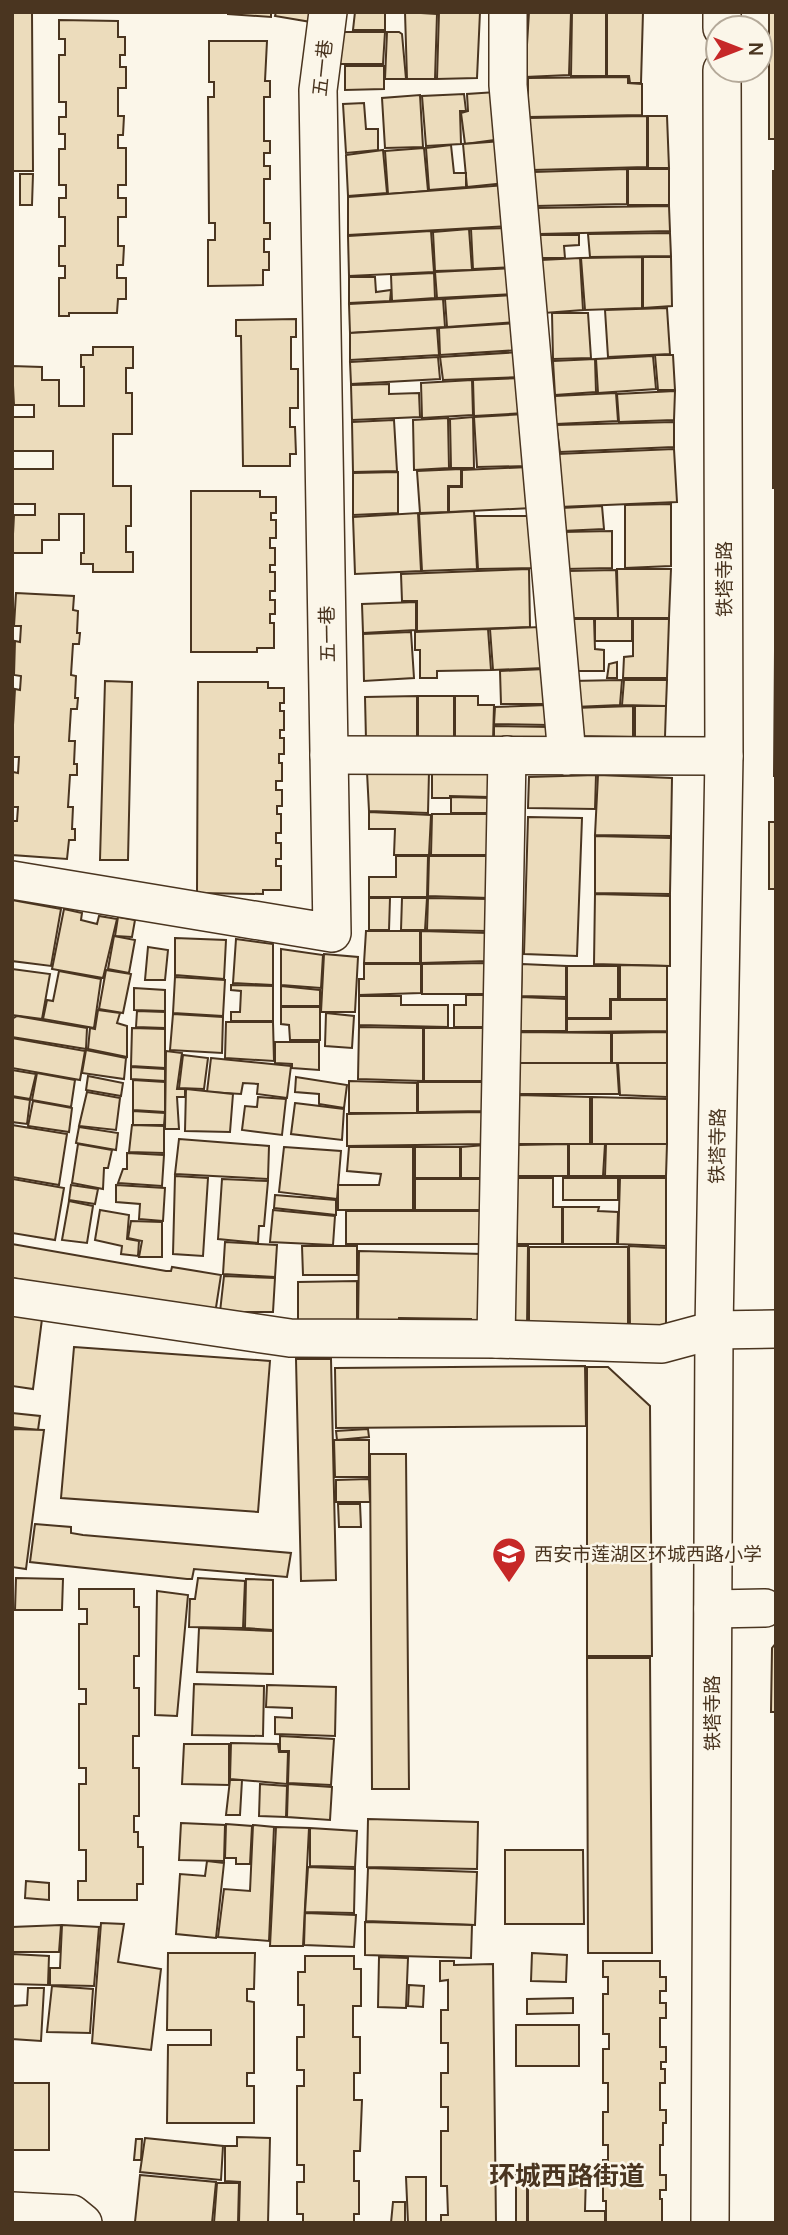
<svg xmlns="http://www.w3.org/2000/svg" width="788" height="2235" font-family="Manrope,'Noto Sans SC',sans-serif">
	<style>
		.building { fill: #ecdcbc; stroke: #4a3520; stroke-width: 2 }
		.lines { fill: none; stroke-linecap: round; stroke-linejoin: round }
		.minor-casing { stroke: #4a3520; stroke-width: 40 }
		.minor { stroke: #fbf6e9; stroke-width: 37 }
		.labels { text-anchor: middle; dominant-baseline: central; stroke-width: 5; stroke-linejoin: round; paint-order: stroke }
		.street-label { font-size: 19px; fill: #4a3520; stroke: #fbf6e9 }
		.poi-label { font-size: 19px; fill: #4a3520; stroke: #fbf6e9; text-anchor: start }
		.district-label { font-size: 26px; font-weight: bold; fill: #4a3520; stroke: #fbf6e9 }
	</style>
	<rect width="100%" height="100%" fill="#fbf6e9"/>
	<!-- building -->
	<g class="building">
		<polygon points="12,12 32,12 33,171 12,171"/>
		<polygon points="228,12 271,12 271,17 228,14"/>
		<polygon points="276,12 312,12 311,22 275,16"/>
		<polygon points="355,12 385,12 385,30 353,30"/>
		<polygon points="405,12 437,14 435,79 407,79"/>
		<polygon points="439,12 480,12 477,78 437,79"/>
		<polygon points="529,12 571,12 569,75 525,77"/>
		<polygon points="572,12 606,12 606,76 571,76"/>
		<polygon points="607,12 643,12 641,83 630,83 629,76 607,76"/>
		<rect x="769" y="12" width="7" height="127"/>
		<polygon points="59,20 118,21 118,37 125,37 125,55 120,55 120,67 126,67 126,88 118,88 118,116 124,116 123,135 118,135 118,148 126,148 126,185 118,185 118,198 126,198 126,217 118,217 118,246 124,246 123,265 117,265 117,278 126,278 126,299 118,299 117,313 69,313 69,316 59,316 59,278 65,278 65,266 59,266 59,246 65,246 65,217 59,217 59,198 66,198 66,185 59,185 59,149 65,149 65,134 59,134 59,117 66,117 66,102 59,102 59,55 65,55 65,39 59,39"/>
		<polygon points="341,32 385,32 383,64 338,64"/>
		<polygon points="387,32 399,32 402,34 406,79 385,79"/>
		<polygon points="209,41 267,41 265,81 270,81 270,97 264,97 264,141 270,141 270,153 264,153 264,166 270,166 270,179 264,179 264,223 270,223 270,239 264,239 264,252 269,252 269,270 263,270 263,285 208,286 208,240 215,240 215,223 209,223 208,97 214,97 214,82 209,82"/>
		<polygon points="345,66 384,66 384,89 345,90"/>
		<polygon points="628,77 628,83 642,84 642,115 528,117 528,78"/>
		<polygon points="496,92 502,139 465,144 461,113 468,111 467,94"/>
		<polygon points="464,94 466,111 460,111 461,144 426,146 422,96"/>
		<polygon points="420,95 423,147 385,148 382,98"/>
		<polygon points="364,103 366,129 378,129 378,150 346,153 343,104"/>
		<polygon points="647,116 647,167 532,170 528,118"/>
		<polygon points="648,116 667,116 669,168 648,168"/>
		<polygon points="502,141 506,183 467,187 463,144"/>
		<polygon points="451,145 454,173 466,173 466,187 429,190 426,148"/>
		<polygon points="424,148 428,191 388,194 385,151"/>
		<polygon points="383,150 387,193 348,196 346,155"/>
		<polygon points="627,169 627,204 535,206 533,172"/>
		<rect x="628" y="169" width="41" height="36"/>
		<rect x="773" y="171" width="3" height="317"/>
		<polygon points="20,174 33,174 32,205 20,205"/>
		<polygon points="506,185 510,226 348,235 348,197"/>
		<polygon points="669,206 670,231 539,234 535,208"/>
		<polygon points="510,228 513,267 473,269 471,229"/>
		<polygon points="469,229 472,270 435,271 433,232"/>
		<polygon points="431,231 434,272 349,276 348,236"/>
		<polygon points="670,233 671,256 590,257 588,234"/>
		<polygon points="540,235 579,235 579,245 564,246 565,258 540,258"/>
		<polygon points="642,257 642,308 585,310 581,258"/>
		<polygon points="643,257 671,257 672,306 643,308"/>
		<polygon points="580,258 583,310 544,313 541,260"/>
		<polygon points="513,268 516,294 437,298 435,272"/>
		<polygon points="434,273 435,298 392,301 391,275"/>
		<polygon points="349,277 375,277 376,292 391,290 390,301 349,303"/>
		<polygon points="516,295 518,322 447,327 445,299"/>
		<polygon points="443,299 445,327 350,333 349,304"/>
		<polygon points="667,308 670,354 608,357 605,310"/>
		<polygon points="552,313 588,313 591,358 553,359"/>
		<polygon points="296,319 296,337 291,337 291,369 298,369 298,408 290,408 290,427 295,427 296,454 290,454 290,466 243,466 241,336 236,336 236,320"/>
		<polygon points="518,323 520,350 440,355 439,328"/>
		<polygon points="437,328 439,355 350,360 350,333"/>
		<polygon points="93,347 133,347 133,368 126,368 126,393 132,393 132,434 113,434 113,486 131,486 131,526 126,526 126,552 133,552 133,572 93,572 93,564 81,564 81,553 84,553 84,514 59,514 59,540 42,540 42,553 12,553 14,515 35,515 35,504 12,504 12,469 53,469 53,451 12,451 12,417 34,417 34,405 14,405 12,366 42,367 42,380 59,380 59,406 84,406 84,367 81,367 81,355 93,355"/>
		<polygon points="520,352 522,377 443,380 440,357"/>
		<polygon points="655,355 673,355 675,390 658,390"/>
		<polygon points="653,356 656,389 598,393 596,359"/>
		<polygon points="438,357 440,379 351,384 350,362"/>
		<polygon points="595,359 596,392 555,395 553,361"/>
		<polygon points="522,378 525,413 474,416 473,380"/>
		<polygon points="472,380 473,415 422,418 421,383"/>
		<polygon points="389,384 389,394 419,393 420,417 352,420 351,385"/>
		<polygon points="675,391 674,420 619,422 617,394"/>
		<polygon points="616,393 618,421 556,424 555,396"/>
		<polygon points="525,414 529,466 477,467 474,417"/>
		<polygon points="473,417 474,468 451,468 450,419"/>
		<polygon points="448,418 449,468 414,470 413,420"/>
		<polygon points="394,420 397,471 353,472 352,422"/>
		<polygon points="674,422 674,447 560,452 556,425"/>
		<polygon points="674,449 677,502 559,507 557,454"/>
		<polygon points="529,467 532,508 449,512 449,487 462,487 462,470"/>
		<polygon points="461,469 461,486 448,486 448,512 420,513 417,471"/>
		<polygon points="398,472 398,513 353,515 353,473"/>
		<polygon points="191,491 260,491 260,497 276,497 276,513 271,513 271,520 276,520 276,538 270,538 270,548 275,548 275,565 270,565 270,572 275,572 275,591 270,591 270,600 275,600 275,614 270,614 270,623 274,623 274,648 257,648 257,652 191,652"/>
		<polygon points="671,504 671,566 625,568 625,505"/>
		<polygon points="602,506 604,529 562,531 561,508"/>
		<polygon points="474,511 477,569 422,571 419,514"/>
		<polygon points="418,513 421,571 355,574 353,517"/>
		<polygon points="475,516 533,516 536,568 478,569"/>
		<polygon points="776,525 776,776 774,776"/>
		<polygon points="612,531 612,568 564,569 562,532"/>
		<polygon points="529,569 530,627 417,631 417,601 402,601 401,574"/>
		<polygon points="617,569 671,569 669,618 618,618"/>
		<polygon points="616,570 618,618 568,618 568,571"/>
		<polygon points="16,593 74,596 73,610 78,611 77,633 80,633 79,644 73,644 71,675 76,676 75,698 78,698 77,709 71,709 69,741 75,741 74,764 77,764 77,775 70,775 68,807 73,807 72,829 75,829 75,840 69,840 67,859 12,855 12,821 17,821 18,807 12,807 13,772 18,773 19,757 12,757 12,743 15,689 20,690 21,676 14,675 15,641 20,642 21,626 14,626"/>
		<polygon points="416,602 416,630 363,633 362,604"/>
		<polygon points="567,619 594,619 595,649 604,650 604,671 571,671"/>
		<rect x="595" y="619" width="37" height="22"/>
		<polygon points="633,619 669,619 667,678 623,678 624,657 633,656"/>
		<polygon points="541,627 544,668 493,670 490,629"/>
		<polygon points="488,629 491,670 437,671 437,678 420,678 420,650 415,650 415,632"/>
		<polygon points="411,632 414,678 364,681 363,634"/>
		<polygon points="617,662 617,678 607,678 609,664"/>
		<polygon points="545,669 548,704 501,704 500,671"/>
		<polygon points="622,680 620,705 574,707 571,681"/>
		<polygon points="624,680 667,680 666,706 622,705"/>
		<polygon points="105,681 132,682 128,860 100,860"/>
		<polygon points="198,682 268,682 268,688 284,688 284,703 280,703 280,711 284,711 284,730 280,730 280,738 284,738 284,754 279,754 279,763 282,763 282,781 276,781 276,790 282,790 282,806 277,806 277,814 281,814 281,833 276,833 276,843 281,843 281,859 276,859 276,866 281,866 281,890 263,890 263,894 197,893"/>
		<polygon points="417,696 417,740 366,740 365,697"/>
		<rect x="418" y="696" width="36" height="44"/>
		<polygon points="455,696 478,696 478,705 494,705 493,741 455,739"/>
		<polygon points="547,705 549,725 494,724 495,707"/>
		<polygon points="633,706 633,737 577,736 574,708"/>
		<polygon points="635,706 666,706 665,737 635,737"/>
		<polygon points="494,726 549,727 549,741 494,741"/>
		<polygon points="367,772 429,772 428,813 369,811"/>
		<polygon points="432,772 490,772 490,797 450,796 450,798 432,798"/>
		<polygon points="596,775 595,809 528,808 529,777"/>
		<polygon points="598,775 672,778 671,836 595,835"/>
		<polygon points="451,797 490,798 490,813 451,813"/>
		<polygon points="369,812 431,815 429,855 394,855 395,829 369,829"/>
		<polygon points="432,814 490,814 489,855 431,855"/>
		<polygon points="528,817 582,818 577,956 524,954"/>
		<rect x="769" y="822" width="7" height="67"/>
		<polygon points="595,836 671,838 670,894 595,893"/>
		<polygon points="396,856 428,856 427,897 369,897 369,877 396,877"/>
		<polygon points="429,856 489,856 489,898 428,896"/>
		<polygon points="595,894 670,896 670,966 594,964"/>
		<polygon points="369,898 390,898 389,930 369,930"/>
		<polygon points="402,898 427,898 425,930 401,930"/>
		<polygon points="428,898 489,899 488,931 427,930"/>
		<polygon points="12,900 61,909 51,966 12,961"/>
		<polygon points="64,909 82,913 81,920 97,924 99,916 117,919 103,978 52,969"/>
		<polygon points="118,917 135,920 132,937 115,936"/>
		<polygon points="366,931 420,931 420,963 364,963"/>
		<polygon points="421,931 488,933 488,961 421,963"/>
		<polygon points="114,936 135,940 129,973 108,969"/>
		<polygon points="175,938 226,940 224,979 175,975"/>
		<polygon points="236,939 273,944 273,985 233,983"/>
		<polygon points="148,947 168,950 165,980 145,980"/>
		<polygon points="281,949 323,955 321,988 281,985"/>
		<polygon points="324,954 358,957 355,1012 321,1012"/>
		<polygon points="488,963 488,994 422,994 422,964"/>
		<polygon points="364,964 421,964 421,993 359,995 359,979 364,979"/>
		<polygon points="522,964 566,966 566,997 521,996"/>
		<polygon points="620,965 667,966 667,999 620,999"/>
		<polygon points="567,966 618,966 618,999 610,999 610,1018 567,1018"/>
		<polygon points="12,969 50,974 42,1019 12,1015"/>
		<polygon points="106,970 131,974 123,1013 99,1009"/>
		<polygon points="59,971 101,979 94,1028 43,1019 47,1000 53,1001"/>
		<polygon points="175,977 225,980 223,1016 173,1013"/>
		<polygon points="231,985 273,986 273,1021 231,1021 231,1012 240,1012 241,991 231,990"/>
		<polygon points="281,986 320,990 320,1006 281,1006"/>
		<polygon points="134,988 165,990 165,1011 134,1010"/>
		<polygon points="466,995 488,995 487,1027 454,1027 454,1005 466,1005"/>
		<polygon points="359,996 401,996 401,1005 448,1005 448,1027 359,1025"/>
		<polygon points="521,997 566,999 566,1031 520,1031"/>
		<polygon points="611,1000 667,1000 667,1031 567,1032 567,1019 611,1019"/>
		<polygon points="281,1007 320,1007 320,1040 290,1040 289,1025 281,1024"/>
		<polygon points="98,1010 120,1013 117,1023 127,1026 127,1057 88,1049 90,1028 95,1029"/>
		<polygon points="137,1011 165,1012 165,1028 136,1027"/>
		<polygon points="326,1013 354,1016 352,1048 325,1046"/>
		<polygon points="173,1014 223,1017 222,1053 170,1050"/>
		<polygon points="17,1016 87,1028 86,1049 12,1037 12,1019"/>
		<polygon points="226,1022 273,1022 274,1061 225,1058"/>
		<polygon points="359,1027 423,1028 423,1081 358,1079"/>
		<polygon points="132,1028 165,1029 165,1068 131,1066"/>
		<polygon points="424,1028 487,1028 486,1081 424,1081"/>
		<polygon points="520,1032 611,1033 611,1063 520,1063"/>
		<polygon points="667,1032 667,1063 612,1063 612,1033"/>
		<polygon points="12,1038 85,1051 80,1080 12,1068"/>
		<polygon points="275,1042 319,1042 319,1070 292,1068 292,1064 275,1063"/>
		<polygon points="86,1050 126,1058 124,1079 82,1073"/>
		<polygon points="166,1051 182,1053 177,1089 185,1089 185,1097 177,1097 179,1129 165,1129"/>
		<polygon points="183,1055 208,1058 204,1089 179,1088"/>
		<polygon points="211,1058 291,1066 287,1098 257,1094 258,1084 243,1083 241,1094 207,1092"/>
		<polygon points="519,1063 617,1063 619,1094 519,1094"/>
		<polygon points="618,1063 667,1063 667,1097 620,1095"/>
		<polygon points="131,1067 165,1069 165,1081 131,1079"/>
		<polygon points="12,1070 36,1074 30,1099 12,1096"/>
		<polygon points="37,1073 75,1080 71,1107 32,1100"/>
		<polygon points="88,1076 123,1083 121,1096 86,1090"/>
		<polygon points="296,1077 347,1085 344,1108 319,1104 319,1094 295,1092"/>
		<polygon points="133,1080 165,1082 165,1112 133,1110"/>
		<polygon points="349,1081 417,1083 417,1113 349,1113"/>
		<polygon points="418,1082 486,1082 485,1111 418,1112"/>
		<polygon points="186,1089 233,1094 230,1132 185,1131"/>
		<polygon points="87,1092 120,1098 116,1130 79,1126"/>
		<polygon points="519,1095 590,1097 590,1144 518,1144"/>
		<polygon points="12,1097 30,1100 27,1124 12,1122"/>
		<polygon points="258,1097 286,1099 282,1135 242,1130 245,1106 257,1107"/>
		<polygon points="592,1097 667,1099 667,1144 592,1144"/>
		<polygon points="33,1101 72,1108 69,1132 28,1126"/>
		<polygon points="295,1103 344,1109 342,1140 291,1134"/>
		<polygon points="133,1111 165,1113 164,1125 133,1125"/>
		<polygon points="485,1112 485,1144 347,1146 347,1114"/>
		<polygon points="12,1125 67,1134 59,1185 12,1177"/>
		<polygon points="132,1125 164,1126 164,1153 129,1152"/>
		<polygon points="79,1127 118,1133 116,1150 76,1143"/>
		<polygon points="179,1139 269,1146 268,1179 175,1174"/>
		<polygon points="78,1144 112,1150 108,1168 104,1168 103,1189 72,1183"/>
		<polygon points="568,1144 568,1176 517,1176 518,1145"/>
		<polygon points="569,1144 605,1144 603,1176 569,1176"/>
		<polygon points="606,1144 667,1144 666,1176 605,1176"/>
		<polygon points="485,1145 484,1178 461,1178 461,1147"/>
		<polygon points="284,1147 341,1151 337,1199 279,1192"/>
		<polygon points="349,1147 413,1147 413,1210 338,1210 338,1185 379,1185 381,1174 347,1171"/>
		<rect x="415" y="1147" width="45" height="31"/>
		<polygon points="127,1153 164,1155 162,1186 118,1183 123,1169 127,1169"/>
		<polygon points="175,1176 208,1178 203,1256 173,1254"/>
		<polygon points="517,1178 553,1178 553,1207 562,1207 562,1244 517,1244"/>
		<rect x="563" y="1178" width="55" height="22"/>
		<polygon points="620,1178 666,1178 666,1246 618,1244"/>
		<polygon points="13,1179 64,1188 55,1240 12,1233"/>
		<polygon points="222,1179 268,1181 264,1226 259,1226 258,1243 218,1239"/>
		<rect x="415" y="1179" width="69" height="31"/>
		<polygon points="71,1185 98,1189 95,1204 69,1200"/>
		<polygon points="116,1185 165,1188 163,1221 139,1219 140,1204 116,1202"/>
		<polygon points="275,1195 336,1200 336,1215 274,1208"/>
		<polygon points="69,1201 93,1206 87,1243 62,1240"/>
		<polygon points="563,1207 599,1207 598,1211 618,1212 617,1244 563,1244"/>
		<polygon points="100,1210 129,1215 127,1239 139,1241 138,1256 121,1254 122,1246 95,1240"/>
		<polygon points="273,1210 335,1216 333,1245 270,1242"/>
		<polygon points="346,1211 484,1211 483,1244 346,1244"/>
		<polygon points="131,1221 162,1222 162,1257 139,1257 142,1241 128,1238"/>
		<polygon points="225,1242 277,1245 275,1277 223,1274"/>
		<polygon points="12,1244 166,1271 171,1271 172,1267 221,1275 215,1314 12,1278"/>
		<polygon points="302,1246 357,1246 357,1275 303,1275"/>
		<polygon points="511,1246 528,1246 527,1328 507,1328"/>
		<polygon points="629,1246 666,1248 666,1330 630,1329"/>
		<polygon points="529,1247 628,1247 628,1329 529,1328"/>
		<polygon points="359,1251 483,1254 482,1328 471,1328 471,1319 399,1318 398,1327 358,1326"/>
		<polygon points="224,1276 275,1278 273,1312 220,1312"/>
		<polygon points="357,1281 357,1325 298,1325 298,1282"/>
		<polygon points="12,1315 42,1319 33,1389 12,1386"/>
		<polygon points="74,1347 270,1361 258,1512 61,1498"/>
		<polygon points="296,1359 331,1359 336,1580 301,1581"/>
		<polygon points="585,1366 586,1426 336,1428 335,1368"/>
		<polygon points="587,1367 608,1367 650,1406 652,1656 587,1656"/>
		<polygon points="12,1413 40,1416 38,1430 12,1427"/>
		<polygon points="12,1429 44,1430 26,1569 12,1567"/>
		<polygon points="368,1429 369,1437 337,1440 336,1431"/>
		<polygon points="334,1440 369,1440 369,1477 335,1477"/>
		<polygon points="370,1454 406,1454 409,1789 372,1789"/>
		<polygon points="369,1479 370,1502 336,1502 336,1480"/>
		<polygon points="338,1504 360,1504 361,1527 339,1527"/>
		<polygon points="35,1524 71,1527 71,1533 83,1535 291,1553 287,1577 194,1569 192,1579 187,1579 30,1562"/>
		<polygon points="16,1578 63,1579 62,1610 15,1610"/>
		<polygon points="198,1578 245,1581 243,1628 189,1627 190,1599 195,1599"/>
		<polygon points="246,1579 273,1580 273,1630 245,1628"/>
		<polygon points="79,1589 134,1589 134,1607 139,1607 139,1656 134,1656 134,1688 139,1688 139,1736 133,1736 133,1768 139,1768 139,1816 134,1816 134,1832 138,1832 138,1847 143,1847 143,1884 137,1884 137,1900 78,1900 78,1881 86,1881 86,1850 79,1850 79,1784 86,1784 86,1768 79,1768 79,1704 86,1704 86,1689 79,1689 79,1624 87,1624 87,1609 79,1609"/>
		<polygon points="157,1591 188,1595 177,1716 155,1715"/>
		<polygon points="199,1628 273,1631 273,1674 197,1672"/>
		<polygon points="776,1643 776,1712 771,1712 772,1648"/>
		<polygon points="587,1658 650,1658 652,1953 588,1953"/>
		<polygon points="194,1684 264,1686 263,1736 192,1735"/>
		<polygon points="267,1685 336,1687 335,1736 275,1734 275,1717 292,1718 292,1708 266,1707"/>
		<polygon points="280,1736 334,1739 331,1785 288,1783 289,1751 280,1751"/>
		<polygon points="231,1743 278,1744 279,1752 288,1752 287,1784 230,1779"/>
		<polygon points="184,1744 229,1744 229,1785 182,1784"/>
		<polygon points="230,1780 242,1780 240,1815 226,1815"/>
		<polygon points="260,1784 287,1786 286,1817 259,1816"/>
		<polygon points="288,1784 332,1787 330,1820 287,1817"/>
		<polygon points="368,1819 478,1822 477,1869 367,1867"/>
		<polygon points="181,1823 225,1825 224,1861 179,1860"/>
		<polygon points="226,1824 252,1826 250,1864 236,1864 236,1858 225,1858"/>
		<polygon points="253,1825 274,1827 269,1941 218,1937 224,1889 250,1891"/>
		<polygon points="276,1827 309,1828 303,1946 270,1946"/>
		<polygon points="310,1828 357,1831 355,1867 310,1866"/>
		<polygon points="505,1850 583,1850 584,1924 505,1924"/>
		<polygon points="207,1861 224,1863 216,1938 176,1934 180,1874 205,1876"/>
		<polygon points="308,1867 355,1869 354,1913 305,1912"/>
		<polygon points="368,1868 477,1872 475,1925 366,1921"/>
		<polygon points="26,1881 49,1883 49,1900 25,1898"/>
		<polygon points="305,1913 356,1915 354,1947 304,1945"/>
		<polygon points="365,1922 472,1925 471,1958 365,1955"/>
		<polygon points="101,1923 124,1924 118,1962 161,1969 151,2050 92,2043"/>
		<polygon points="61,1925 59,1952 12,1952 12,1927"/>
		<polygon points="62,1925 99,1927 94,1986 50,1985 50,1968 60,1968"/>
		<polygon points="168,1953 255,1953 254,1989 247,1989 247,2001 254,2002 254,2073 247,2073 247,2086 254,2086 254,2123 167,2123 168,2045 211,2045 211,2030 167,2030"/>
		<polygon points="532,1953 567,1955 566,1982 531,1981"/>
		<polygon points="12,1954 49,1956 48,1985 12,1984"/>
		<polygon points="305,1956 354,1956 354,1969 361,1969 361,2006 353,2006 353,2037 360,2037 360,2073 354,2073 354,2100 362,2100 360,2151 354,2151 354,2181 359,2181 359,2214 354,2214 354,2223 303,2223 303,2214 297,2214 297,2182 304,2182 304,2165 297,2165 297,2086 304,2086 304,2070 297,2070 297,2037 304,2037 304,2005 298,2005 298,1972 305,1972"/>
		<polygon points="379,1957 408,1958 406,2008 378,2007"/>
		<polygon points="440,1961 454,1961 454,1965 493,1964 496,2223 441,2223 441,2215 448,2215 447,2186 441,2186 441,2131 448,2131 448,2107 441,2107 441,2073 448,2073 448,2043 441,2043 441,2010 448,2010 448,1980 440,1981"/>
		<polygon points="603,1961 660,1961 660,1977 666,1977 666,1991 660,1991 660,2003 666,2003 666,2018 660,2018 660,2047 666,2047 666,2062 661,2062 661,2069 665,2069 665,2083 660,2083 660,2110 666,2110 666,2123 663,2123 663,2145 660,2145 660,2175 666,2175 666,2190 660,2190 660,2199 662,2199 662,2223 606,2223 606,2201 603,2201 603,2160 608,2160 608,2145 603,2145 603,2112 608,2112 608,2083 603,2083 603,2049 609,2049 609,2034 603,2034 603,1994 608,1994 608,1977 603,1977"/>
		<polygon points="409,1985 424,1986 423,2007 408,2006"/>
		<polygon points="52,1986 93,1989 90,2033 47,2032"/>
		<polygon points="28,1988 44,1988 41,2041 12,2039 13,2006 27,2005"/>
		<polygon points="573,1998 573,2013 527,2014 527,1999"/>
		<rect x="516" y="2025" width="63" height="41"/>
		<rect x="12" y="2083" width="37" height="67"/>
		<polygon points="237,2137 270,2138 268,2223 239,2223 240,2182 225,2181 225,2146 237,2146"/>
		<polygon points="145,2138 223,2146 221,2180 140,2172"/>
		<polygon points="136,2139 142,2139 141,2160 134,2160"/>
		<polygon points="573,2172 586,2173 585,2211 605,2211 605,2223 528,2223 528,2174 573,2175"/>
		<polygon points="140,2175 216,2182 212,2223 135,2222"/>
		<rect x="516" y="2175" width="11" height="48"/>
		<polygon points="406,2177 426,2177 426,2223 408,2223"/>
		<polygon points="217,2183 239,2183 238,2223 214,2223"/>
		<polygon points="393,2202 405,2202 405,2223 391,2223"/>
	</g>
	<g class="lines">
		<!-- minor casing -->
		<g class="minor-casing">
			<g id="minor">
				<polyline points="508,12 508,85 567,756"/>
				<polyline points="722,12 722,28"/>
				<polyline points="329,755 724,756"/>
				<polyline points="12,880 332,933 318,90 328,12"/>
				<polyline points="12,1297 290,1338 496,1339 662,1344 714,1330 776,1329"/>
				<polyline points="496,1339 507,755"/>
				<polyline points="713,1609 765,1608"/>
				<polyline points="12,2211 72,2214 83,2223"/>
				<polyline points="710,2223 714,1330 724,756 722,70"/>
			</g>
		</g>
		<!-- minor -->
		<use href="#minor" class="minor"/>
	</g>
	<!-- icons -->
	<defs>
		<g id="school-pin" transform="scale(1.75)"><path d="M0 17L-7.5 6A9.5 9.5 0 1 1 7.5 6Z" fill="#c62828" stroke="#fbf6e9"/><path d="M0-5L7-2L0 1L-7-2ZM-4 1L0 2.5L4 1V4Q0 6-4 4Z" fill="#fff"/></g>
	</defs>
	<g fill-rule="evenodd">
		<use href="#school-pin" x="509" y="1554"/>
	</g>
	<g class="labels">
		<!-- street labels -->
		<g class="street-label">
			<text transform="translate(322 68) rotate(-84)">五一巷</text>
			<text transform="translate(724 579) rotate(-90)">铁塔寺路</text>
			<text transform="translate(327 634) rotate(-91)">五一巷</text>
			<text transform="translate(717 1146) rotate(-89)">铁塔寺路</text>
			<text transform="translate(712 1713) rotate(-90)">铁塔寺路</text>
		</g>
		<!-- poi labels -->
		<g class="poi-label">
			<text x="534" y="1554">西安市莲湖区环城西路小学</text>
		</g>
		<!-- district labels -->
		<g class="district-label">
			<text x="567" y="2175">环城西路街道</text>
		</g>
	</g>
	<!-- border -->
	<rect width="788" height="2235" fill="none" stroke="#4a3520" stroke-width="28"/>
	<!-- north arrow -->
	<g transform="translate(739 49) rotate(90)"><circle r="33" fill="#fbf6e9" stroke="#b4a999" stroke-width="2"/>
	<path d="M0-5L12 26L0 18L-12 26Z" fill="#c62828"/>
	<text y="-10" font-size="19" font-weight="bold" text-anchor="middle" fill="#4a3520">N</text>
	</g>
</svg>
